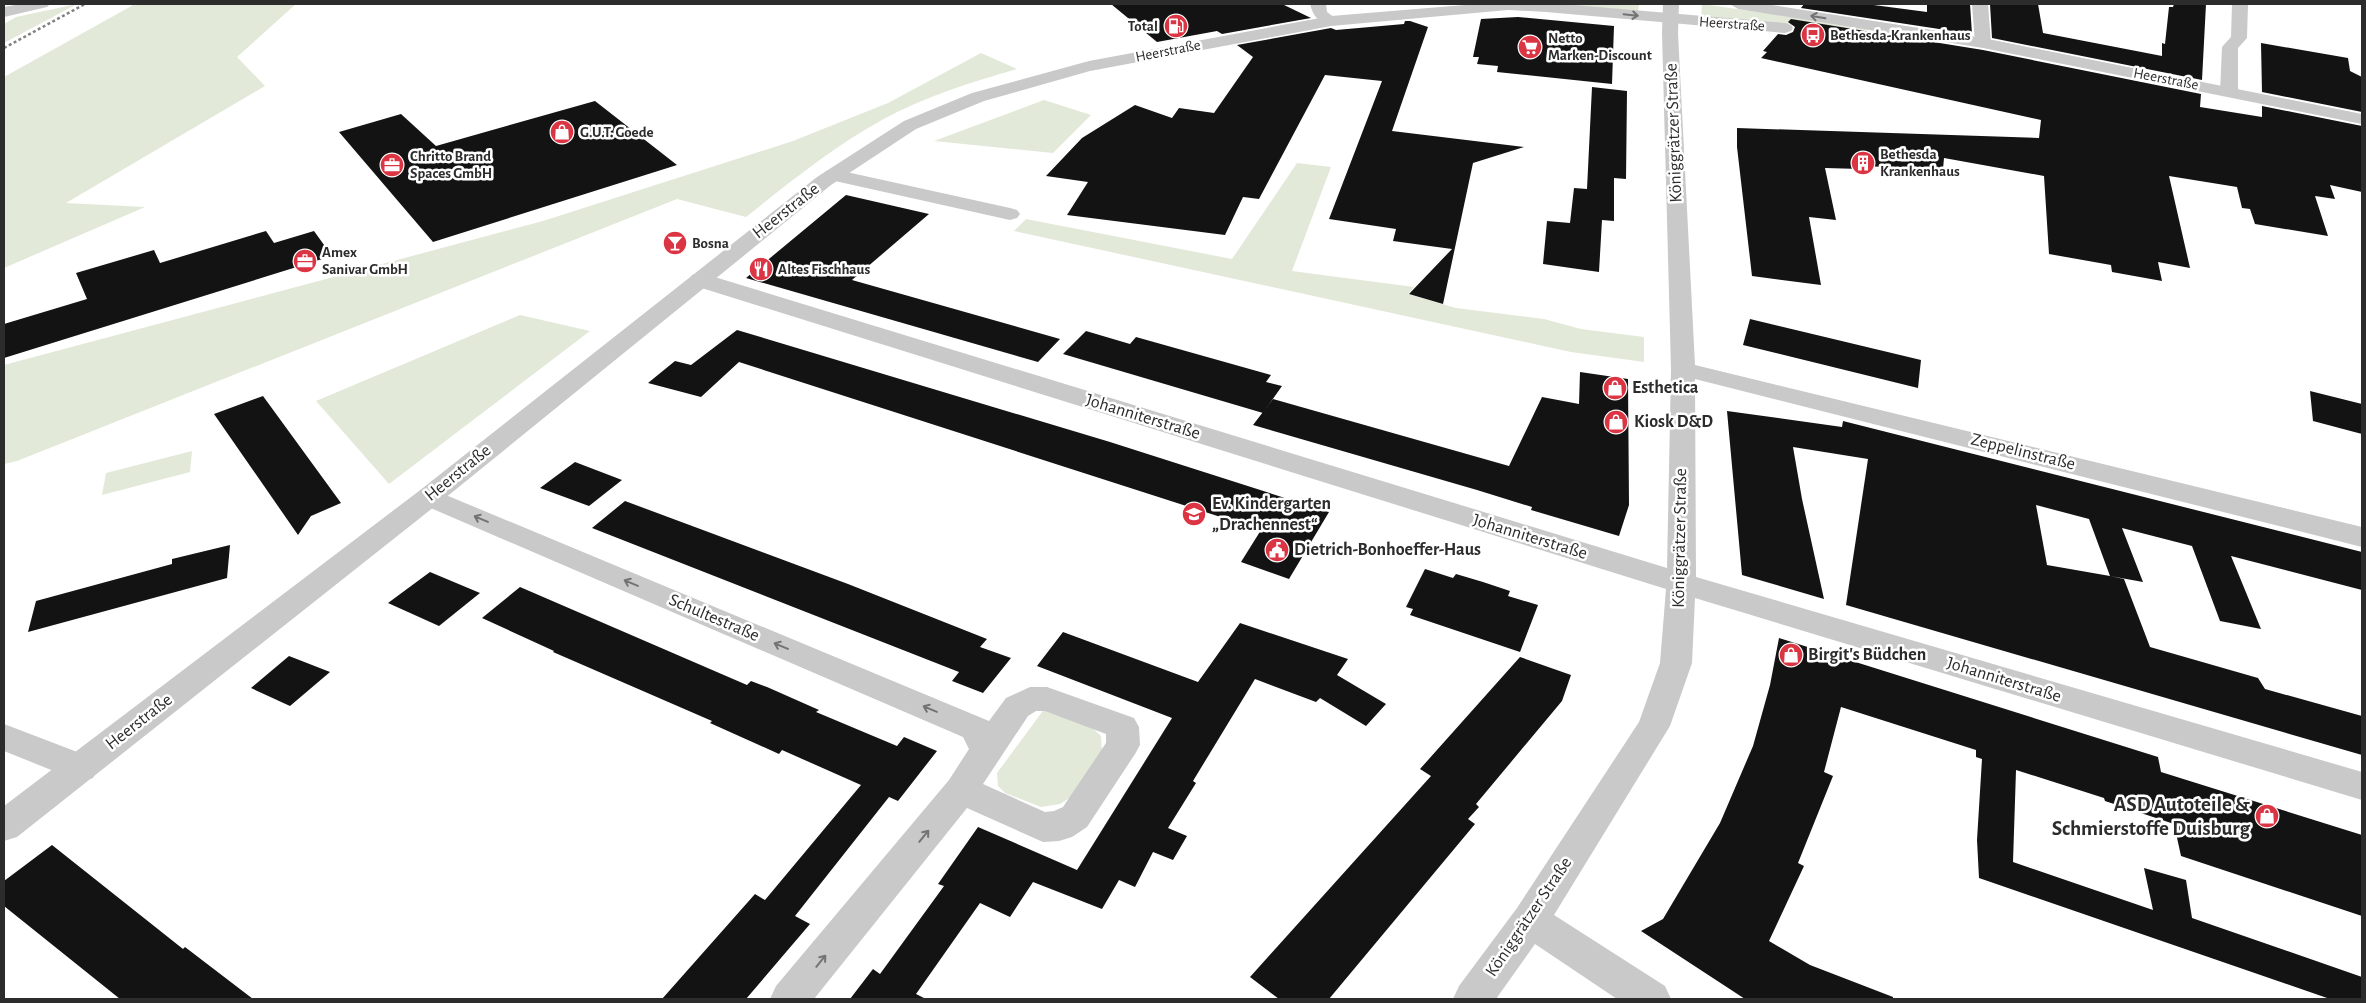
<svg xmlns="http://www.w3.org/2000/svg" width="2366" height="1003" font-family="'Alegreya Sans',sans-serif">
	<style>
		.green { fill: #e2e9d9 }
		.building { fill: #131313; fill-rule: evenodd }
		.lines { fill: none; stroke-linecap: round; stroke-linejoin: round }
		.minor { fill: #c9c9c9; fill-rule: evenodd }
		.tertiary { fill: #c9c9c9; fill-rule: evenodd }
		.rail { stroke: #818181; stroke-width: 2.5; stroke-dasharray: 3 2.5; stroke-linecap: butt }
		.oneway { stroke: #737373 }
		.labels { text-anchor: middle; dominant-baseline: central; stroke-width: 5; stroke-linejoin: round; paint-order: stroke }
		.far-street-label { font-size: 15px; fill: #2c2c2c; stroke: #fff }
		.far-poi-label { font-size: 15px; font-weight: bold; fill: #2c2c2c; stroke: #fff; text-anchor: start }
		.street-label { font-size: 18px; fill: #2c2c2c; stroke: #fff }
		.poi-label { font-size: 18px; font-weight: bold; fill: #2c2c2c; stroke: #fff; text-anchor: start }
		.near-poi-label { font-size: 21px; font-weight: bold; fill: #2c2c2c; stroke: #fff; text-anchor: end }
	</style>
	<rect width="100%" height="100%" fill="#fff"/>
	<!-- green -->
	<g class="green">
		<polygon points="77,4 4,43 4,24 16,17"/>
		<polygon points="135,4 296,4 237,57 265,86 66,203 145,207 4,268 4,77"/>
		<polygon points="1568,4 1639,4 1638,12 1566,5"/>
		<polygon points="1702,4 1876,29 1878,31 1701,18"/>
		<path d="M 981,53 L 1017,69 C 972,82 923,97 882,120 C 833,147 790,182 746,217 L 677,199 L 17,461 L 4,464 L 4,365 L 543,221 L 793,141 L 888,103 Z"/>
		<polygon points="1044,100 1091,115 1053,153 934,141"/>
		<polygon points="1297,163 1331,167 1292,271 1414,287 1408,294 1456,308 1544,319 1581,329 1644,337 1644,362 1571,352 1014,231 1026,219 1232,259"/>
		<polygon points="520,315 590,331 389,484 316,401"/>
		<polygon points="192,451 190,472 102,495 106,473"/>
		<polygon points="1045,708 1090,726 1101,736 1102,752 1074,795 1060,804 1041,807 1005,793 998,786 997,773"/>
	</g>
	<!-- building -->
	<g class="building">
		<polygon points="1111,4 1282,4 1311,18 1222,34 1217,31 1157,42"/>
		<polygon points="1804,4 1866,4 1927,12 1927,4 1970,4 1972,34 1801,8"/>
		<polygon points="1990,4 2038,4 2043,33 2162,56 2162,43 2165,44 2169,7 2173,7 2174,4 2206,4 2202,80 1992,38"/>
		<polygon points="1518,17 1614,26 1612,84 1497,72 1498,66 1477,64 1479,57 1473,57 1481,19"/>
		<polygon points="1791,19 1983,50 2201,94 2200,107 2262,117 2262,106 2362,126 2362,192 2330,185 2335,199 2315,196 2328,236 2255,224 2250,209 2242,208 2237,187 2169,176 2190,268 2158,262 2162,281 2112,272 2111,265 2049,254 2044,176 1944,158 1943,169 1859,166 1861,169 1825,168 1836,220 1809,217 1821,285 1752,276 1737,147 1737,128 2039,138 2041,120 1761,58 1767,52 1763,51 1778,34 1786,35 1793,32 1795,27 1788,22"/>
		<polygon points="1405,21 1410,21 1428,27 1392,131 1524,147 1473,163 1443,304 1409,294 1452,249 1393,241 1396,229 1329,219 1382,81 1325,75 1259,199 1243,197 1225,235 1067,215 1088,182 1046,176 1082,138 1135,105 1172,118 1179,108 1214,113 1253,57 1237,45 1331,28 1336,30 1404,24"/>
		<polygon points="2261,43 2348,58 2350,71 2362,77 2362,112 2262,92"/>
		<polygon points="1592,87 1627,91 1626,179 1614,178 1614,221 1602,220 1599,272 1543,264 1547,221 1570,223 1574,188 1587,189"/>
		<polygon points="595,101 677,165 433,242 339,132 401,114 436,146"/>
		<polygon points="846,195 929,214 852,280 1060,339 1038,362 746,278"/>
		<polygon points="266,231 274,243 314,231 332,256 4,358 4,324 87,299 76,273 154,250 160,263"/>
		<polygon points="1750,319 1921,360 1918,388 1743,345"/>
		<polygon points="737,330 1110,442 1329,512 1289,579 1241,562 1261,530 739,362 701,397 648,383 675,361 691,365"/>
		<polygon points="1086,331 1130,344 1136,337 1271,375 1266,382 1282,386 1263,413 1063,354"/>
		<polygon points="1580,372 1628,379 1629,505 1619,536 1531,510 1532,507 1477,490 1253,425 1273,399 1509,466 1542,397 1579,404"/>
		<polygon points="2310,391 2362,404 2362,434 2313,421"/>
		<polygon points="263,396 341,503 311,516 298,535 214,414"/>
		<path d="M 1727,411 L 1842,427 L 1843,421 L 2362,552 L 2362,590 L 2231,556 L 2261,629 L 2220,621 L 2192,546 L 2122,528 L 2143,582 L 2110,576 L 2124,579 L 2150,647 L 2258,678 L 2265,689 L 2362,716 L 2362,755 L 1846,605 L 1868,459 L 1793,447 L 1802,499 L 1824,599 L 1742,575 ZM 2036,505 L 2089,519 L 2110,576 L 2047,565 Z"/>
		<polygon points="575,462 622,480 589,506 540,488"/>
		<polygon points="625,501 848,584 987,639 980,647 1011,658 983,693 952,681 959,672 592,528"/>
		<polygon points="230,545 227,578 28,632 36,601 172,564 172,559"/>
		<polygon points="1425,569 1453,578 1456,574 1483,582 1510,591 1508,596 1538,605 1520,652 1410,615 1413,609 1406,607"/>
		<polygon points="430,572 480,593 439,626 388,603"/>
		<polygon points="520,587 747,685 751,681 767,687 819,710 816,712 897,746 904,737 937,751 898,801 889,797 795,916 810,924 746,999 662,999 755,894 765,900 861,785 782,750 779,754 710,723 712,721 553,652 554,651 482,618"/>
		<polygon points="1240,623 1348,659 1337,675 1386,704 1366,726 1320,698 1316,702 1255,679 1193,781 1196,783 1168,828 1187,836 1173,860 1153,852 1135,887 1119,880 1102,909 1033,882 1010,917 980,903 916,994 926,999 850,999 873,969 880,974 944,886 938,884 978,827 1077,870 1172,718 1037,666 1063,632 1198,682"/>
		<polygon points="1779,638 2158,757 2161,772 2362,835 2362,916 2181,856 2174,824 2105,801 2104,798 2016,770 2013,862 2153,910 2144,868 2186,880 2192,918 2362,977 2362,999 2330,999 1979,878 1977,840 1982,759 1976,757 1976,750 1841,707 1824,772 1833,776 1798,863 1804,866 1769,941 1810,965 1893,997 1893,999 1745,999 1641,931 1663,919 1720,823 1753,746 1770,685"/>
		<polygon points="289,656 330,672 290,706 251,688"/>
		<polygon points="1520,657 1571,675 1562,701 1476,804 1479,807 1468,819 1475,824 1329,999 1279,999 1250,977 1431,776 1420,769"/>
		<polygon points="52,845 183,949 185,947 253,999 120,999 4,906 4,881"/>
	</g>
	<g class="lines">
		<!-- minor -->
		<g class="minor">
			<polygon points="21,4 50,4 47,7 4,17 4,7"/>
			<path d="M 1310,4 L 1326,4 L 1327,12 L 1339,21 L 1337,24 C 1322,28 1313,17 1310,4 Z"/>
			<polygon points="1663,4 1679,4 1678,33 1695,365 2362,527 2362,547 1695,379 1696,577 2362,772 2362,800 1695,598 1692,663 1670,726 1554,915 1665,986 1671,999 1617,999 1535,944 1496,999 1453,999 1459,986 1517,908 1639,722 1660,663 1666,589 692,285 689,280 692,275 700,273 708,275 1667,568 1671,369 1662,33"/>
			<polygon points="1972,4 1988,4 1991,43 1989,46 1977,46 1975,43"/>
			<polygon points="2232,4 2248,4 2247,38 2238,48 2238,92 2235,96 2223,96 2220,92 2222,47 2231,37"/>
			<polygon points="833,169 1010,208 1017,210 1020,214 1017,218 1010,220 826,179 823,175 826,171"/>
			<path d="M 429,488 L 989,721 L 1006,698 L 1030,687 L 1047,687 L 1134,718 L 1139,727 L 1140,745 L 1135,754 L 1087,827 L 1072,837 L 1059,841 L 1043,842 L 967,808 L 814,999 L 770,999 L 776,986 L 949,780 L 969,749 L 963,737 L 419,503 L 415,497 L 419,491 ZM 1036,711 L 1045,711 L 1106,734 L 1106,743 L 1063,807 L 1054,811 L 1045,812 L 983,784 L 1028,716 Z"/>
			<polygon points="4,724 93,758 98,768 93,778 81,782 4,751"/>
		</g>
		<!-- tertiary -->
		<g class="tertiary">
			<polygon points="1477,4 1562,4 1785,23 1791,25 1793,28 1791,31 1785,33 1546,12 1508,10 1331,26 1090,71 984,101 916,129 831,185 439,503 17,837 4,841 4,806 419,491 817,177 904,121 972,93 1089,61 1331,16"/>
			<polygon points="1730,4 1766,4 1983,38 2362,114 2362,124 1983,48 1738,9"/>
		</g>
		<!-- rail -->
		<polyline class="rail" points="4,48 85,4"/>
	</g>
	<!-- one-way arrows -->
	<defs><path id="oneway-shaft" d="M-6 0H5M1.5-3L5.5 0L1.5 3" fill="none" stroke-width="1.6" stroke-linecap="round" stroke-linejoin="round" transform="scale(1.25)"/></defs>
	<g class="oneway">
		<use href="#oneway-shaft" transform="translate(1631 15) rotate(6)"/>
		<use href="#oneway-shaft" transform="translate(1818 17) rotate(-171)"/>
		<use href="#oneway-shaft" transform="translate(481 519) rotate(-157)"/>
		<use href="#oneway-shaft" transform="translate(631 583) rotate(-157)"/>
		<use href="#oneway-shaft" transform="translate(781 646) rotate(-157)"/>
		<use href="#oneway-shaft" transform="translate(930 709) rotate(-157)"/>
		<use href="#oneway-shaft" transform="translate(924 836) rotate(-51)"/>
		<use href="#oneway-shaft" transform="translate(821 961) rotate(-51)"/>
	</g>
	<!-- icons -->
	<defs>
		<g id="fuel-disc" transform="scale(1.25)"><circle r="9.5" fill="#db3544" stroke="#fff"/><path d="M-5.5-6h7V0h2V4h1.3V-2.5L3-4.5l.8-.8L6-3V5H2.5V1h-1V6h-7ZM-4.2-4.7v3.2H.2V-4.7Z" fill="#fff"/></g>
		<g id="bus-disc" transform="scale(1.25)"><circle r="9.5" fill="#db3544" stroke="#fff"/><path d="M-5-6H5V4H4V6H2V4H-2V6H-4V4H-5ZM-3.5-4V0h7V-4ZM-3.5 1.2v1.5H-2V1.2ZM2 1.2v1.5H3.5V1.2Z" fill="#fff"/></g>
		<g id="supermarket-disc" transform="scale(1.25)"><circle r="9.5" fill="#db3544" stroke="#fff"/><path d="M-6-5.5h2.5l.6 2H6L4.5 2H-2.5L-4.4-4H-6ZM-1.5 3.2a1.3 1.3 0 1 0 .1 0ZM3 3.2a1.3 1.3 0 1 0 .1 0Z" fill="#fff"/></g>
		<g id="shop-disc" transform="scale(1.25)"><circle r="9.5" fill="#db3544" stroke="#fff"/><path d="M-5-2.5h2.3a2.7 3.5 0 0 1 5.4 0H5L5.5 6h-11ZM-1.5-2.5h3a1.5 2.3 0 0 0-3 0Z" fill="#fff"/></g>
		<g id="building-disc" transform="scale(1.25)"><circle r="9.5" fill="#db3544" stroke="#fff"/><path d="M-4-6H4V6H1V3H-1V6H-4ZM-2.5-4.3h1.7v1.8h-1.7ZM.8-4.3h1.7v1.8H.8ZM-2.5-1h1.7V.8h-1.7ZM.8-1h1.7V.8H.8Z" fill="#fff"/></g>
		<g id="office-disc" transform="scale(1.25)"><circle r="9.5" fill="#db3544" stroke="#fff"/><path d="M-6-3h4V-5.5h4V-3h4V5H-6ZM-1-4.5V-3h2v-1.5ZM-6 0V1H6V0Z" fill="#fff"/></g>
		<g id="bar-disc" transform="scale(1.25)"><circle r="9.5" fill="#db3544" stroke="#fff"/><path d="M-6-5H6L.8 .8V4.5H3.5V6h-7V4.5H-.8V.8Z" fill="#fff"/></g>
		<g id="restaurant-disc" transform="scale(1.25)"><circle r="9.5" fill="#db3544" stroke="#fff"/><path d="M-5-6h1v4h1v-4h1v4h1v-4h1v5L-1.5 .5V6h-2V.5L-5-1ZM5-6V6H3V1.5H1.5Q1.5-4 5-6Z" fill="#fff"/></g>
		<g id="school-disc" transform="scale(1.25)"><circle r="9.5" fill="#db3544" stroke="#fff"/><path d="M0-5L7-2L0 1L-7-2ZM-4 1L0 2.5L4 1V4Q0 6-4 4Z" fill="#fff"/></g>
		<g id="civic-disc" transform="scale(1.25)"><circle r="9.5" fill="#db3544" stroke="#fff"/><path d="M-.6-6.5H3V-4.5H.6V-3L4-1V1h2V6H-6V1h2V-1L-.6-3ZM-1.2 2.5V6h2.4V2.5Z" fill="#fff"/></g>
	</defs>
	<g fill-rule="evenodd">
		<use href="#fuel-disc" x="1176" y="26"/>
		<use href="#bus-disc" x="1813" y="35"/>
		<use href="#supermarket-disc" x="1530" y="47"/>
		<use href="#shop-disc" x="562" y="132"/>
		<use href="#building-disc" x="1863" y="163"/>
		<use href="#office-disc" x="392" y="165"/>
		<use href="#bar-disc" x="675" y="243"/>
		<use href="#office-disc" x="305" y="261"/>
		<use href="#restaurant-disc" x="761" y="269"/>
		<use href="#shop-disc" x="1615" y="388"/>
		<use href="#shop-disc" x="1616" y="422"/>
		<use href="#school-disc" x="1194" y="514"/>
		<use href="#civic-disc" x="1277" y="550"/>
		<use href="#shop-disc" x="1791" y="655"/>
		<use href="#shop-disc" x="2267" y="816"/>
	</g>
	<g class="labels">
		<!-- far-street labels -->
		<g class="far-street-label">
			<text transform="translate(1732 24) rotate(4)">Heerstraße</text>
			<text transform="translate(1168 51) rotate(-11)">Heerstraße</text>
			<text transform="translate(2166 79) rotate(11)">Heerstraße</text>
		</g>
		<!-- far-poi labels -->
		<g class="far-poi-label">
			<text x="1158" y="26" text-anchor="end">Total</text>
			<text x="1830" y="35">Bethesda-Krankenhaus</text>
			<text x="1548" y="38">Netto<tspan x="1548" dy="17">Marken-Discount</tspan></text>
			<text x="580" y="132">G.U.T. Goede</text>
			<text x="1880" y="154">Bethesda<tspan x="1880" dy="17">Krankenhaus</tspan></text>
			<text x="410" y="156">Chritto Brand<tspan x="410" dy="17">Spaces GmbH</tspan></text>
			<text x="692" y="243">Bosna</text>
			<text x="322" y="252">Amex<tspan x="322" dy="17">Sanivar GmbH</tspan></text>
			<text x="778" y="269">Altes Fischhaus</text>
		</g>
		<!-- street labels -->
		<g class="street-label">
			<text transform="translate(1674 133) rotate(-92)">Königgrätzer Straße</text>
			<text transform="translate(786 211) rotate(-38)">Heerstraße</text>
			<text transform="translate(1143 417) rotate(17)">Johanniterstraße</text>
			<text transform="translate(2023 452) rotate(14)">Zeppelinstraße</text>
			<text transform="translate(458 473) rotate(-39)">Heerstraße</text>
			<text transform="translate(1530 537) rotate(17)">Johanniterstraße</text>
			<text transform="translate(1680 538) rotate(-89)">Königgrätzer Straße</text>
			<text transform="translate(714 618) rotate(23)">Schultestraße</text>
			<text transform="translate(2004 680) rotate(17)">Johanniterstraße</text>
			<text transform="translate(139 722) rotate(-38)">Heerstraße</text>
			<text transform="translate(1529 917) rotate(-56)">Königgrätzer Straße</text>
		</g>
		<!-- poi labels -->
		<g class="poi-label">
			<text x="1632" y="388">Esthetica</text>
			<text x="1634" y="422">Kiosk D&amp;D</text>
			<text x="1212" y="504">Ev. Kindergarten<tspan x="1212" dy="21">„Drachennest“</tspan></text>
			<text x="1294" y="550">Dietrich-Bonhoeffer-Haus</text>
			<text x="1808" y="655">Birgit's Büdchen</text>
		</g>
		<!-- near-poi labels -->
		<g class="near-poi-label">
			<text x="2250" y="804">ASD Autoteile &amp;<tspan x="2250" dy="24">Schmierstoffe Duisburg</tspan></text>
		</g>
	</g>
	<!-- border -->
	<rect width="2366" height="1003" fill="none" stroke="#2c2c2c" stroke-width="10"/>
</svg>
